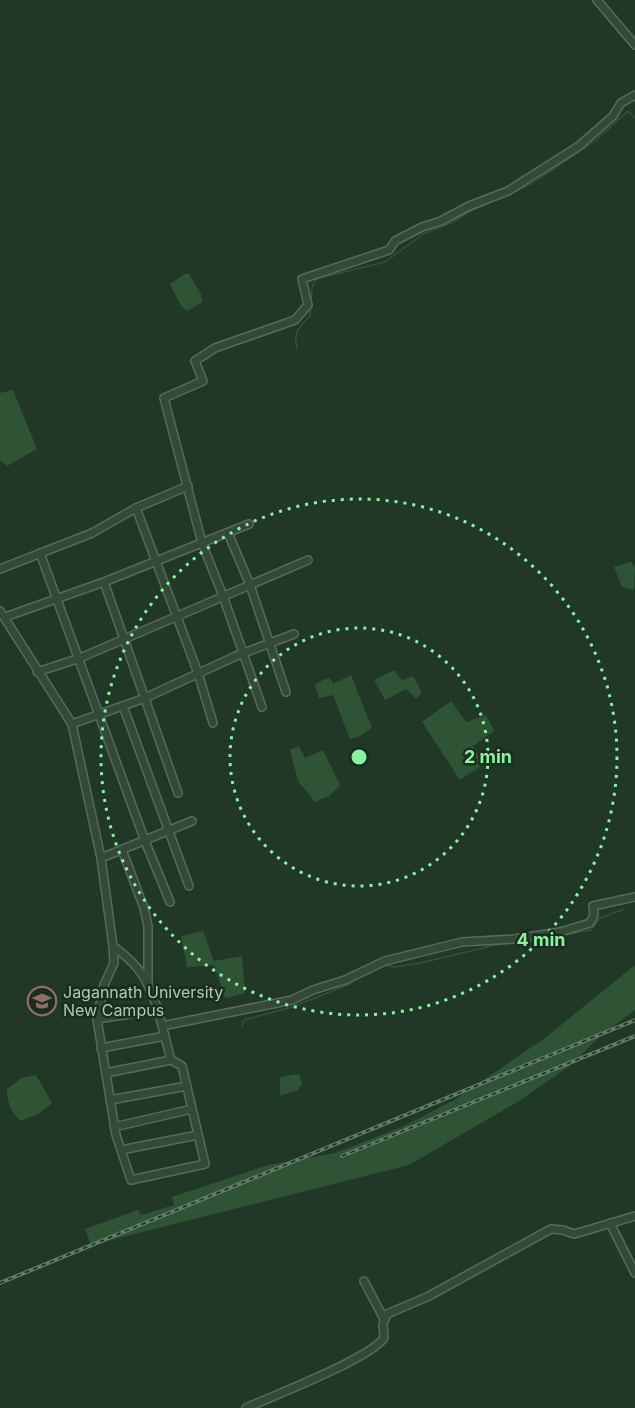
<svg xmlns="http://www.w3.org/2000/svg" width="635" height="1408" font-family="Inter,sans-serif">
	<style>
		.water { fill: #2e5435 }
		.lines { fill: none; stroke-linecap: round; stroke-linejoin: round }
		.stream { stroke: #2e5435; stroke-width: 1.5 }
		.minor-casing { stroke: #566a5a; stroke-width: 10 }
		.minor { stroke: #354939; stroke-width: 7 }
		.rail-casing { stroke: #627a67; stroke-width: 4 }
		.rail { stroke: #1b2d1e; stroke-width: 1.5; stroke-dasharray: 4.5; stroke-linecap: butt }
		.ring { fill: none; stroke: #86f49f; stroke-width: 3; stroke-dasharray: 3 6 }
		.labels { text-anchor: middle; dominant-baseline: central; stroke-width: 5; stroke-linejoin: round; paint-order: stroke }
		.poi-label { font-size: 16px; fill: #b0c5b5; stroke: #1b2d1e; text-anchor: start }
		.centre { fill: #86f49f; stroke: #1b2d1e; stroke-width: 3 }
		.ring-label { font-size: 18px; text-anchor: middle; font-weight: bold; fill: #86f49f; stroke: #1b2d1e; stroke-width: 5; stroke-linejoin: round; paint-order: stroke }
	</style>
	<rect width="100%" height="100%" fill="#223826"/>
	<!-- water -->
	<g class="water">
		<polygon points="185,274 189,274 201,294 202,302 187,311 181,306 170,284"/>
		<polygon points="13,390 37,449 7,466 0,460 0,393"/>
		<polygon points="631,562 635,568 634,590 622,587 614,567"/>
		<polygon points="394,670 402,680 413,676 422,693 416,699 406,689 385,700 374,680"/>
		<polygon points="351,675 372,728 360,736 350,739 333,695 319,698 315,685 323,680 330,678 333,684"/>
		<polygon points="451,701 466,722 486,715 494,731 473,746 484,764 460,780 422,722"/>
		<polygon points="299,746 305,758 323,750 340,785 329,796 315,802 298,781 290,750"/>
		<polygon points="203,931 214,961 242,956 245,993 225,998 214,965 187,967 181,936"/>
		<polygon points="635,965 635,1010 603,1034 568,1067 519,1101 409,1165 91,1245 85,1229 138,1210 141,1215 174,1205 172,1197 268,1165 335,1153 402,1127 456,1099 545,1038"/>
		<polygon points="299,1074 302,1084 298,1090 280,1096 280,1077"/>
		<path d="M 36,1075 L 52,1103 L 40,1113 L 21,1121 C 12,1115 6,1100 7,1089 L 22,1078 Z"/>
	</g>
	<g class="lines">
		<!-- stream -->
		<g class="stream">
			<path d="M 297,348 C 293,332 299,327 310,316 L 312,288 L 316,279 L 385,262 L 423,234 L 451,223 L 467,213 L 533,183 L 595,141 L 628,111 L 635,118"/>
			<polyline points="517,942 522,943 591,930 600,918 624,909"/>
			<polyline points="380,967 385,965 395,967 420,963 504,943"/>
			<polyline points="242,1026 244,1020 292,1007 350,984 357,978"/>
		</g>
		<!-- minor casing -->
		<g class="minor-casing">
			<g id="minor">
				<polyline points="597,0 635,45"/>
				<polyline points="188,486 136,508 198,673 213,723"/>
				<polyline points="228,533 250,585 286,692"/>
				<polyline points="40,553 145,841 170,902"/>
				<polyline points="0,569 92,533 136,508"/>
				<polyline points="104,582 178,793"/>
				<path d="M 0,611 L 72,724 L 101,858 L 113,946 C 141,967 146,977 158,1010"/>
				<polyline points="5,617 104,582 249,524"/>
				<polyline points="37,672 80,658 308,560"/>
				<polyline points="123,706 189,886"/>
				<polyline points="262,707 223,596 202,543 164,398 203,381 195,361 215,348 295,320 308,305 302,279 389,250 395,241 422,227 441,221 469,206 508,191 579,146 613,116 621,103 635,95"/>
				<polyline points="72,724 145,698 236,656 294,634"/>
				<polyline points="122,850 144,908 148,926 148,983"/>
				<polyline points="101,858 192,821"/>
				<polyline points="97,1019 158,1010 171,1060 182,1066 205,1164 131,1180 116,1135 97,1019 104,985 114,963 113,946"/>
				<polyline points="162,1026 292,1000 313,990 345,980 385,961 462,942 514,939 560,932 590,923 594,915 593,906 635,897"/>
				<polyline points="101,1048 165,1036"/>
				<polyline points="106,1073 171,1060"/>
				<polyline points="110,1100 187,1086"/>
				<polyline points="114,1127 192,1109"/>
				<polyline points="121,1150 198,1135"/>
				<polyline points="610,1223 635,1273"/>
				<polyline points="364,1281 384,1319"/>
				<path d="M 246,1408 C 275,1395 369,1359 384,1338 L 383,1324 L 387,1314 L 429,1296 L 551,1229 L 563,1230 L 574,1234 L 635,1216"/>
			</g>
		</g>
		<!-- minor -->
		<use href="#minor" class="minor"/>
		<!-- rail casing -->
		<g class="rail-casing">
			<g id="rail">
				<polyline points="342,1156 635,1036"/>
				<polyline points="0,1283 635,1020"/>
			</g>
		</g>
		<!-- rail -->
		<use href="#rail" class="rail"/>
	</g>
	<!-- distance rings -->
	<g class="ring">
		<circle cx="359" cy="757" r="129"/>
		<circle cx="359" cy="757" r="258"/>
	</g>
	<!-- icons -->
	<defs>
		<g id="university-ring" transform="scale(1.5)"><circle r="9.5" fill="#1b2d1e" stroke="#8d6e63" stroke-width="1.5"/><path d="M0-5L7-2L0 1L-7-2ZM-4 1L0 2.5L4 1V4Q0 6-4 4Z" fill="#8d6e63"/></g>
	</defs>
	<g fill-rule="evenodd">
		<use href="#university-ring" x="42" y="1001"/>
	</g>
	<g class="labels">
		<!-- poi labels -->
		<g class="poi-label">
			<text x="63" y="992">Jagannath University<tspan x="63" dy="18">New Campus</tspan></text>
		</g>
	</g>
	<circle cx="359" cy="757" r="9" class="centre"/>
	<g class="ring-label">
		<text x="488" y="763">2 min</text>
		<text x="541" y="946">4 min</text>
	</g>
</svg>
